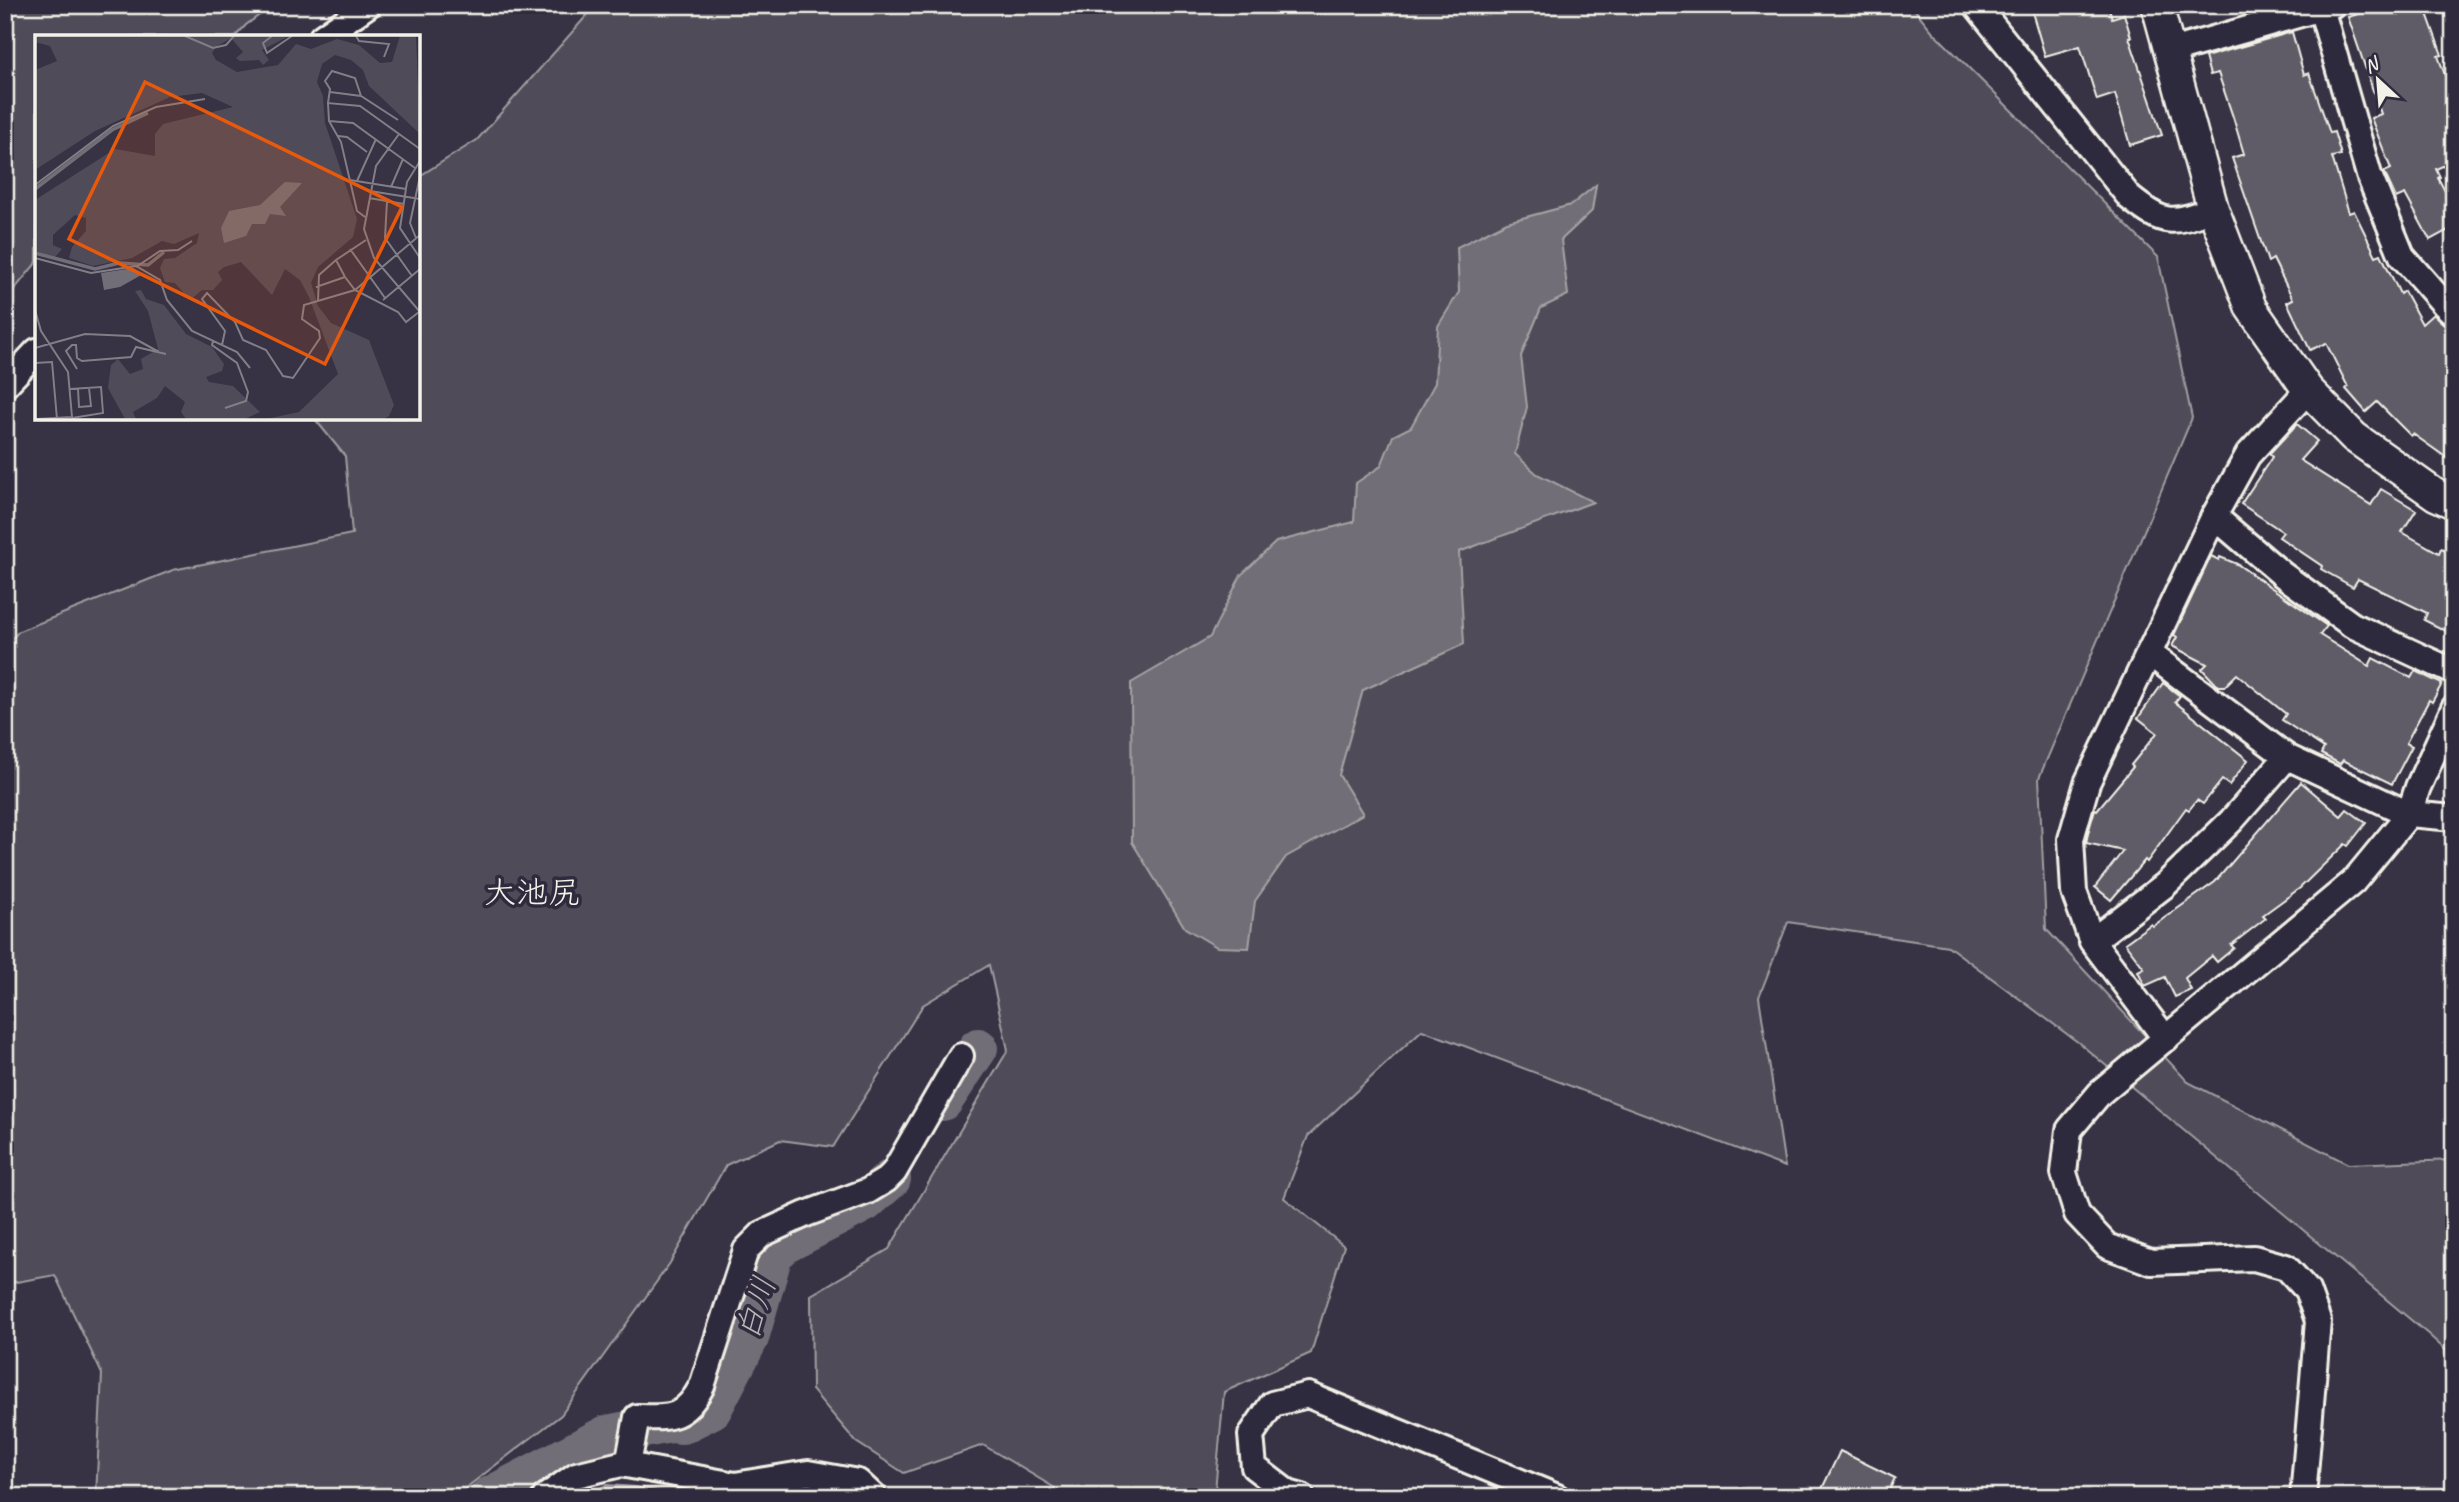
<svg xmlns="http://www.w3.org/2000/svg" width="2459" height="1502" font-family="Caveat,'Klee One',sans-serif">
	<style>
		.green { fill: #504b59; stroke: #a29ea0; stroke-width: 2 }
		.water { fill: #726e77; stroke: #a6a2a4; stroke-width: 2 }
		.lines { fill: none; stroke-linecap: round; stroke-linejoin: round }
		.river { stroke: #726e77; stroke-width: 40 }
		.building { fill: #5f5c67; stroke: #f4f1e8; stroke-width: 2 }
		.minor-casing { stroke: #f4f1e8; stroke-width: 30 }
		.tertiary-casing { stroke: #f4f1e8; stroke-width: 35 }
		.minor { stroke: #2f2a3d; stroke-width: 24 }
		.tertiary { stroke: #2f2a3d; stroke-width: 30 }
		.labels { text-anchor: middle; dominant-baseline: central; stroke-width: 7; stroke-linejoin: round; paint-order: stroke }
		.neighbourhood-label { font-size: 32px; fill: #f4f1e8; stroke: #2f2a3d }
		.water-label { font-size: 32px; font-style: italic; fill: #bab6b5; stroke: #2f2a3d }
		.inset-river { fill: none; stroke: #726e77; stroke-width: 3.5 }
		.inset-road { fill: none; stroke: #837e86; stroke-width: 2 }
		.view { fill: #e8590c; fill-opacity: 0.15; stroke: #e8590c; stroke-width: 3.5 }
		.inset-edge { fill: none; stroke: #f4f1e8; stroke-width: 3.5 }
	</style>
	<rect width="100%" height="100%" fill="#373244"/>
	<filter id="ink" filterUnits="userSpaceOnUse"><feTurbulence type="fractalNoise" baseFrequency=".0143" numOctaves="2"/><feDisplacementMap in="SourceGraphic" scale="14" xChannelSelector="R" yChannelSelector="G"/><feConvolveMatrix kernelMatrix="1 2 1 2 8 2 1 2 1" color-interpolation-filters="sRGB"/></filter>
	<g filter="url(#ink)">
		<!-- green -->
		<g class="green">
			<polygon points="5,5 273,5 246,25 235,37 37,37 37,262 5,301"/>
			<polygon points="596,5 1911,5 1933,32 2158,257 2192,418 2039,778 2046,929 2188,1082 2348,1164 2454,1160 2454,1358 2429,1335 2079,1043 1948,946 1788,922 1759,997 1785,1167 1422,1030 1308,1136 1284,1198 1344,1246 1311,1353 1224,1392 1215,1491 1207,1497 1070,1497 983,1445 904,1473 856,1442 812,1390 811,1295 889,1249 1008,1050 989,965 923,1005 833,1147 780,1140 726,1165 670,1263 561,1415 454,1497 96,1497 102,1374 55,1275 5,1284 5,646 19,631 173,570 352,534 345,456 314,418 418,418 418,177 477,140"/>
		</g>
		<!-- water -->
		<g class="water">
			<polygon points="1596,185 1592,211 1561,240 1568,295 1541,308 1521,356 1527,407 1515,454 1537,474 1593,502 1459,552 1464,644 1363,690 1339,775 1363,814 1286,857 1255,901 1249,948 1217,947 1185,928 1132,842 1131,683 1210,637 1241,575 1276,542 1354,522 1356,483 1381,466 1393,436 1411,427 1435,383 1438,326 1459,292 1457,247 1507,222 1571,205"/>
			<polygon points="606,1485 635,1487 692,1497 584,1497"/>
		</g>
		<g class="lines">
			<!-- river -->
			<g class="river">
				<polyline points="943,1101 978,1048"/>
				<polyline points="489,1497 607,1435 670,1423 682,1424 712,1409 749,1338 773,1254 786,1243 865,1202 891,1179"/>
			</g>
		</g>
		<!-- building -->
		<g class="building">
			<polygon points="2030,5 2108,5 2112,18 2124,14 2131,37 2129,37 2162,135 2130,145 2115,94 2097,100 2080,46 2045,56"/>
			<polygon points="2388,5 2424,5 2442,55 2438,56 2454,99 2454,161 2436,169 2440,177 2438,178 2454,208 2454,227 2430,240 2405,194 2396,198 2384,172 2391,169 2371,118 2381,114 2348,17"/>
			<polygon points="2292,32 2304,75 2309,73 2330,133 2334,132 2341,155 2332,157 2349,213 2354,211 2376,256 2381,254 2400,294 2404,291 2422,324 2433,314 2445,325 2454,327 2454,463 2413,434 2411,436 2377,402 2366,412 2346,389 2348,387 2326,343 2310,350 2287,302 2293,299 2273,259 2268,262 2232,158 2244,154 2233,117 2218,73 2210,75 2205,57"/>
			<polygon points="2297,424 2317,441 2300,460 2371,505 2381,489 2416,510 2402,532 2439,553 2441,548 2454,553 2454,635 2424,620 2427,613 2358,579 2353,587 2321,569 2322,566 2279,537 2283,532 2241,504 2272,457 2269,454"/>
			<polygon points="2211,556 2219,560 2220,557 2237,564 2327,626 2320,635 2369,666 2373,658 2411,678 2415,671 2442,684 2432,702 2429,700 2406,743 2412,746 2392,784 2343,760 2340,764 2321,754 2324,748 2282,720 2286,714 2237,674 2225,686 2218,686 2202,669 2207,664 2172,646 2177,637 2174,635"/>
			<polygon points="2163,683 2180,696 2175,702 2248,760 2229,785 2222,780 2203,804 2197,800 2189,810 2186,808 2147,862 2145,860 2111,900 2095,887 2123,851 2086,843 2088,833 2095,809 2097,810 2133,767 2131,765 2157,733 2138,718"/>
			<polygon points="2301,782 2341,816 2347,809 2366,823 2348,846 2345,844 2300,888 2263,915 2266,918 2231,945 2234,948 2217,962 2212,956 2185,978 2191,990 2175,997 2165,977 2145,986 2138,971 2144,968 2125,943 2151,924 2153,926 2215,882"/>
			<polygon points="1840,1451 1895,1478 1886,1497 1818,1497"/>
		</g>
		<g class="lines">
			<!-- minor casing -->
			<g class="minor-casing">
				<g id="minor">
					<path d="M 1976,5 L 2130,198 C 2165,226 2172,224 2213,209"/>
					<polyline points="2321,8 2369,175 2402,256 2445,305 2454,313"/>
					<polyline points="322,37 368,5"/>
					<polyline points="2171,51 2332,5"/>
					<polyline points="5,385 37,351"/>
					<polyline points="2308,390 2248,455 2214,516 2149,653 2287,757 2409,814 2454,818"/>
					<polyline points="2214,516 2283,575 2352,625 2454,672"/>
					<polyline points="2149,653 2087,783 2071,839 2074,892 2092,941 2166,1039"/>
					<polyline points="2092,941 2165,885 2232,820 2287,757"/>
					<path d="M 628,1465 L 637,1417 C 671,1418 684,1419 702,1386 L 746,1250 L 762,1234 L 806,1214 L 868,1191 L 886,1180 L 894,1172 L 961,1056"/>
					<polyline points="545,1497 576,1475 621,1464 735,1485 808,1473 858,1482 874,1497"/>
					<polyline points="1302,1497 1288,1493 1254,1467 1251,1435 1272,1404 1308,1395 1557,1497"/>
					<polyline points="2303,1497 2318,1321 2307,1290 2286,1267 2254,1258 2151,1262 2107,1246 2077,1214 2064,1173 2069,1130 2100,1093 2353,882 2409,814 2418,787 2454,708"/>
				</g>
			</g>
			<!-- tertiary casing -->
			<g class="tertiary-casing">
				<polyline id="tertiary" points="2157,5 2213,209 2251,308 2308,390 2354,437 2436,495 2454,503"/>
			</g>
			<!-- minor -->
			<use href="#minor" class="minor"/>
			<!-- tertiary -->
			<use href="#tertiary" class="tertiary"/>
		</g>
	</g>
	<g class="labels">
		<!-- neighbourhood labels -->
		<g class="neighbourhood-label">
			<text x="532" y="892">大池尻</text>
		</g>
		<!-- water labels -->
		<g class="water-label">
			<text transform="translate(756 1308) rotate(-72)">白川</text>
		</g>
	</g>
	<!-- overview -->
	<g transform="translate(35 35)">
		<rect width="385" height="385" fill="#373244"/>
		<path d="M 0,1 L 254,1 L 227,15 L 234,25 L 228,30 L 224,25 L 205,26 L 201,23 L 208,17 L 196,3 L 181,12 L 177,18 L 181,25 L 202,37 L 243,30 L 261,9 L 276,14 L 302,4 L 324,10 L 345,28 L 357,27 L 365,1 L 381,1 L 385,99 L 334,51 L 328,35 L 316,25 L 300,20 L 287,29 L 282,47 L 288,61 L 290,88 L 322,184 L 318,202 L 283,232 L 276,248 L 283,271 L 296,288 L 334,305 L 359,370 L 354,381 L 349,384 L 231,384 L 264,377 L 303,339 L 274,262 L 265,245 L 250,234 L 237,260 L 206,227 L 189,232 L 183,237 L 187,245 L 178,255 L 167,255 L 155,265 L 140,248 L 130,247 L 125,233 L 129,224 L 140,223 L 162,208 L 164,198 L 139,209 L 127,206 L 97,223 L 58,231 L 34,223 L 37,212 L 51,196 L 51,183 L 40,180 L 18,200 L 18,210 L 27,214 L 20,222 L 0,216 L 0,165 L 80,114 L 120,121 L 120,99 L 128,89 L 198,72 L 167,58 L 135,62 L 60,96 L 0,135 L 0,35 L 22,26 L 15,11 L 0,7 ZM 106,255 L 111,264 L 129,270 L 151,299 L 177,312 L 189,329 L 187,336 L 171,342 L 174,347 L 198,351 L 225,377 L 210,384 L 151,384 L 146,377 L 150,367 L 130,351 L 122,363 L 98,377 L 101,384 L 90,384 L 73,353 L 76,330 L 83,324 L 95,339 L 108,334 L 106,324 L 123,314 L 113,276 L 100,256 Z" fill="#504b59"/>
		<path d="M 250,147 L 267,148 L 245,172 L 251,181 L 235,179 L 230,189 L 217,189 L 211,201 L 189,208 L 186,193 L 194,176 L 225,170 ZM 98,233 L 108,239 L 85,252 L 69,255 L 66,238 Z" fill="#726e77"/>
		<path class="inset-river" d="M 0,154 L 77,95 L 113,78M 0,218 L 60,234 L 84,228 L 113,230 L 129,217"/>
		<path class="inset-road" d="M 150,1 L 178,13 L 191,10 L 199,1M 237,1 L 228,8 L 232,18 L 257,1M 321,1 L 324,6 L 354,9 L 349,22M 295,57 L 326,61 L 363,85M 293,68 L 295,54 L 290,46 L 297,36 L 320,43 L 326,61M 294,86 L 318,88 L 380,133M 364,99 L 341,131 L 329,194 L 339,223 L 385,277M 303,101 L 312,102 L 332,117M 385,126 L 372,147 L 365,193 L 385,223M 315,145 L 371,154M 322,146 L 341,104M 0,150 L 78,91 L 121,72 L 170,64M 356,152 L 368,124M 335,156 L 385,164M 334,163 L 369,169M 352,166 L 350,203 L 377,241M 330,182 L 322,176 L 306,107 L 294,86 L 293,68 L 325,71 L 385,114M 381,203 L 375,188 L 385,141M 331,205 L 301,225 L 310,242 L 320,255 L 363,277 L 371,287 L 384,277M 315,214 L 350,263M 0,223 L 56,238 L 101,231 L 125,245 L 132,265 L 157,296 L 202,317 L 215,333M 101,232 L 125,216 L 143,215 L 157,206M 281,252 L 310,242M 348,265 L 385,234M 283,266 L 284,240 L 301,225M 0,275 L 6,296 L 33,337 L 37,382 L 1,384M 178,306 L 177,310 L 202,328 L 213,357 L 211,366 L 190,373M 187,310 L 190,296 L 167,264 L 172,258 L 200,287 L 208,305 L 231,315 L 248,341 L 258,343 L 285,303 L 284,296 L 267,284 L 269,270 L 320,255 L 385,200M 0,313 L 50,299 L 95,301 L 124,317M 0,328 L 17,327 L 22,384M 42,334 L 31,316 L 37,310 L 41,310 L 42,323 L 47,326 L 96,322 L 101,312 L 131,319M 35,354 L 66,352 L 68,378 L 37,383M 43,354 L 44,372 L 56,371 L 54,353"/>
		<path class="view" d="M 110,47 L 367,172 L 290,329 L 34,204 Z"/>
		<rect width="385" height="385" class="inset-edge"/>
	</g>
	<!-- margin -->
	<rect width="2459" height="1502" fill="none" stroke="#2f2a3d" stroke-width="28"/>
	<rect x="14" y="14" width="2431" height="1474" fill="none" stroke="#f4f1e8" stroke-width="2.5" filter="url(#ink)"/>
	<!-- north arrow -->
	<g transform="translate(2378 80) rotate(334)" stroke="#2f2a3d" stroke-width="5" paint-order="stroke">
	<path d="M0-5L12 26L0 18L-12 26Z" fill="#f4f1e8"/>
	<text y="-10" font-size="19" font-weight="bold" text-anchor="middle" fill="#f4f1e8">N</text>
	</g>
</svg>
